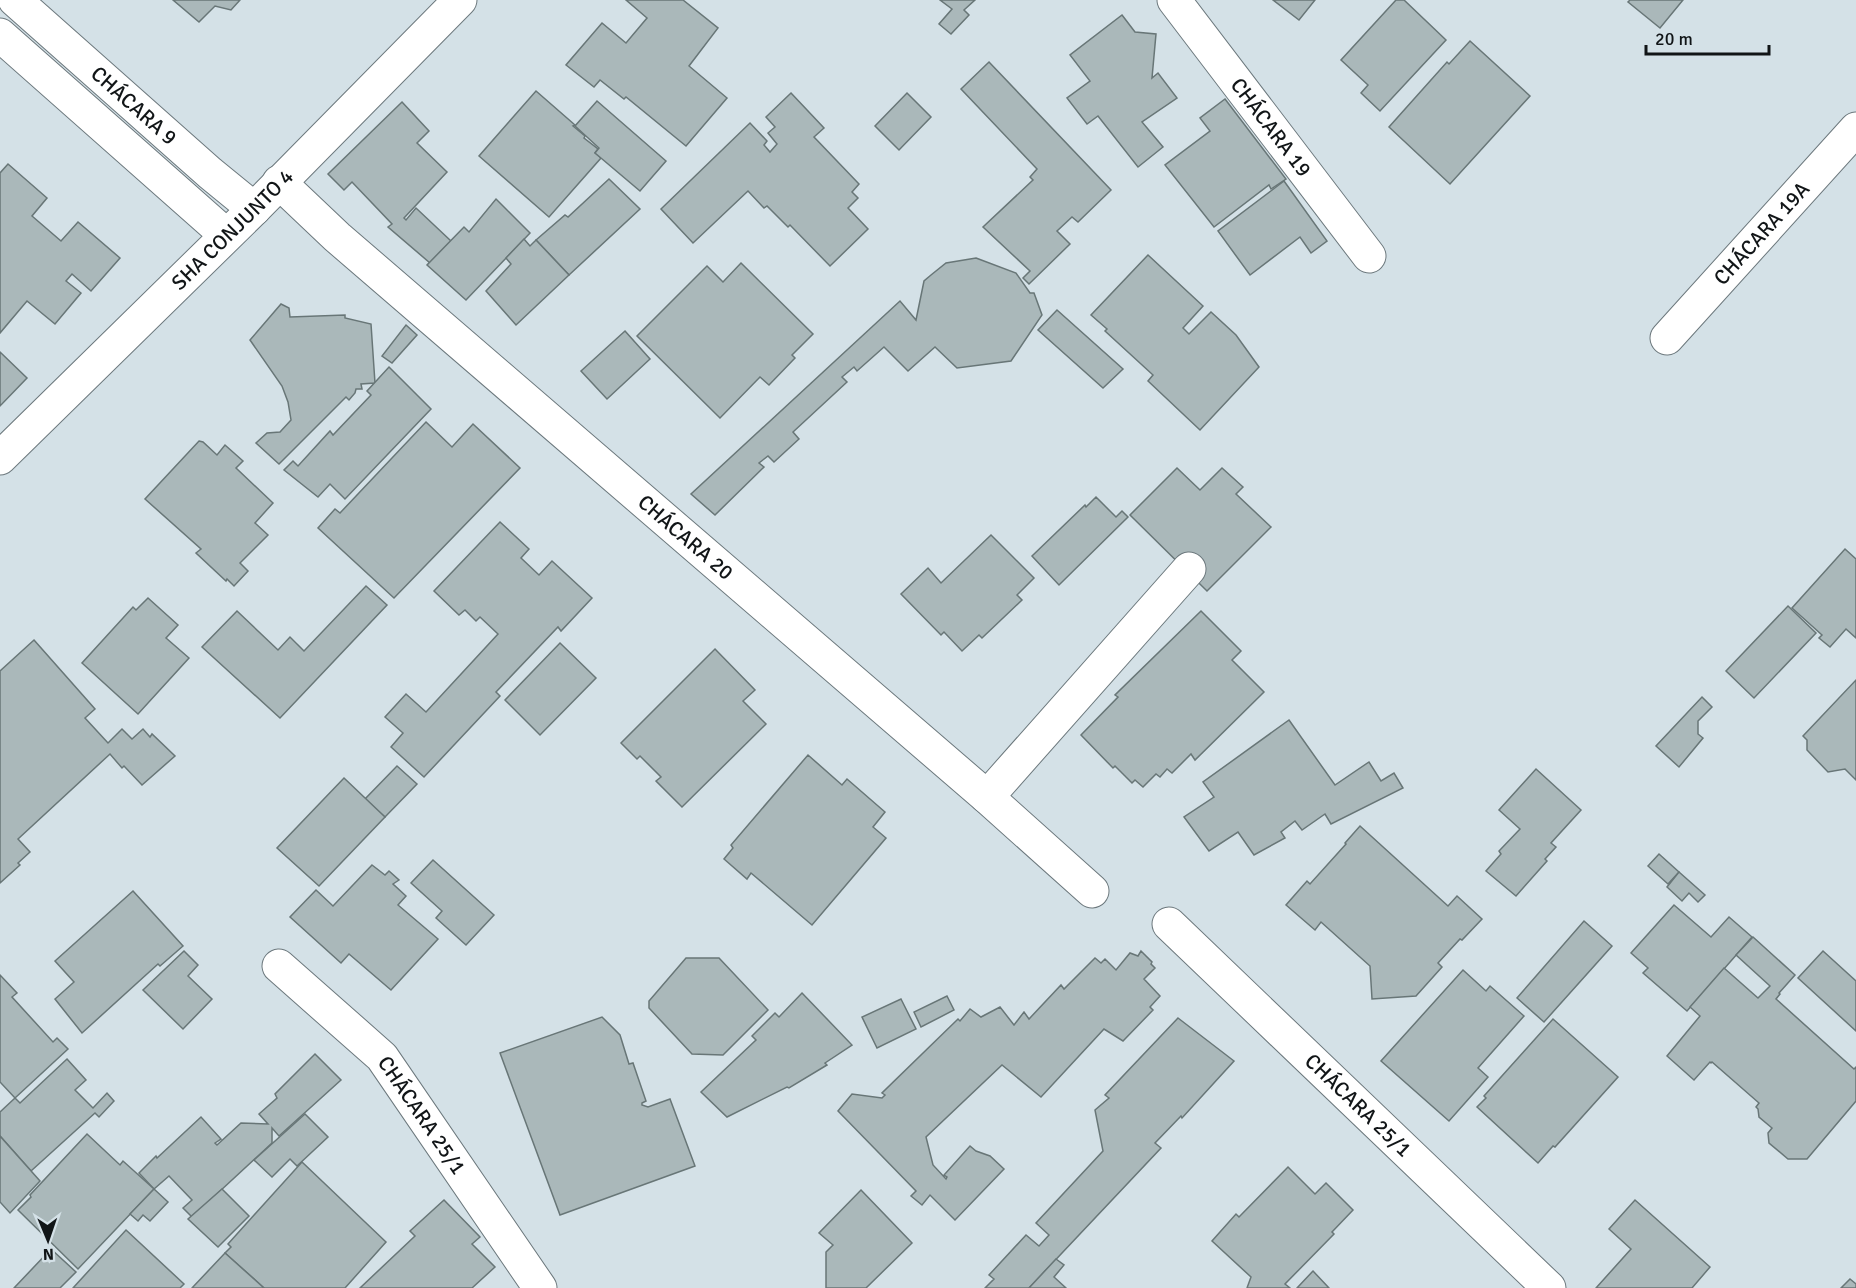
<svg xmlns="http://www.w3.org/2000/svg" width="1856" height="1288" font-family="Signika,sans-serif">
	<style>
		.building { fill: #aab8ba; stroke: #687677; stroke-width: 1.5 }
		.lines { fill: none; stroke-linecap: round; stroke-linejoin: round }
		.minor-casing { stroke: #6c787d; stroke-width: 35 }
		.tertiary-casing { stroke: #6c787d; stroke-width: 35 }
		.minor { stroke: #fff; stroke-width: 33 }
		.tertiary { stroke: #fff; stroke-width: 33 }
		.labels { text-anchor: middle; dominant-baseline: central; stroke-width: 4.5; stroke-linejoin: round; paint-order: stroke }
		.street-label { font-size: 21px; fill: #111517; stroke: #d4e1e7 }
	</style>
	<rect width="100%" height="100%" fill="#d4e1e7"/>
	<!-- building -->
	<g class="building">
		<polygon points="173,0 240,0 231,10 215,6 199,22"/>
		<polygon points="626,0 683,0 718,28 689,66 727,98 686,146 626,97 624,99 600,80 594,87 566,65 602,23 626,43 647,18"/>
		<polygon points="940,0 975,0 964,10 969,15 951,34 939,24 952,9"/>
		<polygon points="1273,0 1315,0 1299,20"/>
		<polygon points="1396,0 1404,0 1446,40 1380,111 1361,93 1368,85 1341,60"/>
		<polygon points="1630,0 1683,0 1660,28 1628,2"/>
		<polygon points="1122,15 1135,32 1156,34 1152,78 1158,73 1177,98 1142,122 1163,147 1138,167 1098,116 1087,124 1067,98 1090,81 1070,55"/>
		<polygon points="1470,41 1530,96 1450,184 1389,127 1447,62 1449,64"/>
		<polygon points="989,62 1111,190 1078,222 1072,217 1057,231 1070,244 1029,284 1023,278 1030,271 983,227 1033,180 1030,177 1037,169 961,89"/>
		<polygon points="536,91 575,125 573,126 585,136 584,138 598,149 595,153 601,158 549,217 479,156"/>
		<polygon points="791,93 824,128 814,137 859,184 852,192 858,198 848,208 868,229 830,266 790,225 788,227 767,206 764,208 748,191 693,243 661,209 750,123 767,141 764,145 770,152 777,144 768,133 775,127 766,117"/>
		<polygon points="907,93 931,117 899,150 875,126"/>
		<polygon points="1225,99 1286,179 1271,189 1269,185 1214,227 1165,165 1210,131 1200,118"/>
		<polygon points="597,101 666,161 640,191 595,153 599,148 575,126"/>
		<polygon points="402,102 429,131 417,143 447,172 404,218 406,220 416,208 451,241 430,263 388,227 392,224 352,182 344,190 328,174"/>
		<polygon points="8,164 47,198 32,216 61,241 78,222 120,258 91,291 72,274 66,281 81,293 55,324 27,301 0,333 0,173"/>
		<polygon points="609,179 640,209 569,275 536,240 565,215 568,217"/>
		<polygon points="1284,181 1327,241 1311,253 1300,237 1250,275 1218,231"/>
		<polygon points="496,199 530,233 466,300 427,265 464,227 469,232"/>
		<polygon points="524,239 530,246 536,240 569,275 516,325 486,291 511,264 506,258"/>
		<polygon points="1148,255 1203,306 1183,328 1189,334 1211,312 1236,335 1259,367 1200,430 1148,381 1153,375 1105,331 1107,329 1091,315"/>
		<polygon points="976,258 1016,273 1030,293 1034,293 1042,315 1011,361 957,368 935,347 908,371 884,347 857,371 854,367 842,377 847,382 793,432 799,439 774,462 768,456 759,463 764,467 715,515 691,494 900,301 916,320 924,281 931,275 946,263"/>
		<polygon points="741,263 813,334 792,355 795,358 769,385 760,377 720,418 637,336 707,266 723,282"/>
		<polygon points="281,304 289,308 290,317 345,315 345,318 371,324 375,383 361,384 362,389 356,389 355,393 349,400 346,397 279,464 256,443 267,433 280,432 291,420 288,402 282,386 250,340"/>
		<polygon points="1057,310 1123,369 1103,388 1038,330"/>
		<polygon points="406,325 417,335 392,363 382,356"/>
		<polygon points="625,331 650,359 607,399 581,371"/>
		<polygon points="0,352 27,378 0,406"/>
		<polygon points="389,367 431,409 345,499 330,484 318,497 284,470 293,461 298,466 330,431 333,435 371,395 367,391"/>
		<polygon points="426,422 452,447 473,424 520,468 394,598 318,528 335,509 340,513"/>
		<polygon points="199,441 203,442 217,455 225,445 243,461 236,468 273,503 255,523 268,535 240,563 248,571 234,586 227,579 226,581 196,553 201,549 145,499"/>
		<polygon points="1177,468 1200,490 1222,468 1243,487 1236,494 1271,527 1207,591 1130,515"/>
		<polygon points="1096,497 1116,517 1122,511 1128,517 1059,585 1032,556 1085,505 1086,507"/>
		<polygon points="500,522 529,549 521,558 539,575 552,561 592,598 561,631 558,627 496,692 500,696 424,777 391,747 403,733 385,717 406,694 426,712 498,634 480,617 476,621 465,610 459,615 434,591"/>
		<polygon points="991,535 1034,578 1017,595 1022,600 982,638 979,635 962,651 944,632 941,635 901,594 928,568 941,583"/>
		<polygon points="1845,549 1856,559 1856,638 1846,629 1830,647 1819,638 1822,635 1792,608"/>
		<polygon points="366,586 387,605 280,718 202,647 237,611 278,650 290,637 304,651"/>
		<polygon points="148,598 178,625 166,638 189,658 138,714 82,663 133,607 136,610"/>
		<polygon points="1788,606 1816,633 1754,698 1726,671"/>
		<polygon points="1201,611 1241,651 1232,660 1264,692 1195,760 1191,754 1172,773 1167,769 1160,777 1156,774 1143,787 1135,780 1132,783 1115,766 1113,768 1081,735 1118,697 1115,695"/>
		<polygon points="34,640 95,709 85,718 108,743 122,729 132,739 143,729 150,737 152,734 175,756 142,785 124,766 122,768 110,754 18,839 30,852 18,863 20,865 0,883 0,671"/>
		<polygon points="560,643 596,678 540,735 505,700"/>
		<polygon points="715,649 755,690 743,701 766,724 682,807 656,781 661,777 640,756 637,759 621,743"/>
		<polygon points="1856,680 1856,780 1845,769 1828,772 1807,750 1807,740 1803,736"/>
		<polygon points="1702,697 1712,707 1698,721 1698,734 1703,738 1679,767 1656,746"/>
		<polygon points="1289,720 1335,785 1369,762 1381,781 1394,773 1403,788 1331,824 1325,814 1302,830 1295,821 1281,832 1285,838 1254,855 1238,832 1209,851 1184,817 1214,797 1203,782"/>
		<polygon points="808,755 842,785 847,779 885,812 873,827 886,838 812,925 751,873 747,879 724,859 733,848 731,845"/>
		<polygon points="397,766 417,784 385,817 365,799"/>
		<polygon points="1536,769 1581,810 1551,843 1556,847 1545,859 1547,861 1516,896 1486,871 1501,854 1499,851 1520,829 1499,810"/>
		<polygon points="344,778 385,817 319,886 277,848"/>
		<polygon points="1360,826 1448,906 1457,896 1482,919 1462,940 1460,939 1438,963 1442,967 1416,996 1372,999 1370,966 1321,922 1315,930 1286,905 1307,881 1310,884 1346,844 1345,843"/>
		<polygon points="1659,854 1679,872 1668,884 1648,866"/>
		<polygon points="433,860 494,915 466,945 436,918 442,911 411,883"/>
		<polygon points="372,865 385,875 389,871 399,880 393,884 406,896 398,905 438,939 391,990 349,954 341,963 290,917 316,890 333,906"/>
		<polygon points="1679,872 1705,895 1698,902 1689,893 1682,901 1667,887"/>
		<polygon points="133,891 183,946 160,966 158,964 82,1033 55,999 74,982 55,961"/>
		<polygon points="1674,905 1711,937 1729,917 1752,937 1687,1011 1643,973 1648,968 1631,953"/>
		<polygon points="1584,921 1612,946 1544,1022 1517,998"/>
		<polygon points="1753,937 1795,975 1779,993 1780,994 1776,999 1854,1069 1856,1067 1856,1101 1807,1159 1788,1159 1769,1143 1768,1133 1772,1128 1759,1117 1758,1109 1756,1107 1759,1103 1712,1062 1711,1063 1710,1062 1694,1080 1667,1056 1700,1016 1690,1007 1724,968 1758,998 1770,986 1736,955"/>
		<polygon points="184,951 198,965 188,976 212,999 183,1029 143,990"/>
		<polygon points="1141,951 1152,962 1151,964 1155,968 1144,979 1160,996 1150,1007 1153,1010 1123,1041 1104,1029 1041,1097 1002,1065 926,1137 933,1165 946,1179 947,1177 944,1175 970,1146 976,1151 990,1156 1004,1169 955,1220 930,1195 922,1205 911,1196 916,1191 838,1111 852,1094 882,1098 885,1095 882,1093 958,1019 960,1021 970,1009 981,1017 1000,1007 1014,1025 1024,1012 1029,1019 1061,985 1064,989 1095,958 1101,963 1105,959 1116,970 1130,953 1138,956"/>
		<polygon points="1823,951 1856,981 1856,1031 1798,978"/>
		<polygon points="686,958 719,958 768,1010 723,1055 692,1054 649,1008 649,1001"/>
		<polygon points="1463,970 1486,991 1490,986 1524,1016 1478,1068 1488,1077 1449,1121 1381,1061"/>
		<polygon points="0,975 17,993 12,997 53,1042 57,1038 68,1049 15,1098 0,1082"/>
		<polygon points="802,993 852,1045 825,1063 827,1065 789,1088 787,1087 727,1117 701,1092 756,1040 752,1036 775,1013 779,1017"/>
		<polygon points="947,996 954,1010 921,1027 914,1012"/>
		<polygon points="901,999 916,1029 877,1048 862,1017"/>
		<polygon points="602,1017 620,1035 629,1064 633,1063 646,1101 642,1103 642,1105 648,1107 670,1099 695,1166 560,1215 500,1053"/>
		<polygon points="1178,1018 1234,1061 1182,1118 1181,1116 1155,1143 1161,1148 1029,1288 985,1288 994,1279 989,1275 1026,1235 1039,1246 1049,1235 1036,1223 1103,1151 1095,1110 1109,1098 1105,1095"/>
		<polygon points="1553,1019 1618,1077 1555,1147 1553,1146 1538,1163 1477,1107 1486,1098 1484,1096"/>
		<polygon points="315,1054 341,1080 279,1136 272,1128 272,1143 192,1217 183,1208 192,1200 169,1176 154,1189 139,1173 156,1156 157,1158 201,1117 221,1139 215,1143 217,1145 241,1123 268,1124 259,1114 277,1098 275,1094"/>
		<polygon points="67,1059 86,1080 75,1090 93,1108 107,1093 114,1101 99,1117 95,1113 31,1171 0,1136 0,1112 15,1098 20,1103"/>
		<polygon points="305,1114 328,1137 297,1166 290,1159 272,1177 254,1160"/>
		<polygon points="87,1134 120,1165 123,1161 154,1189 78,1269 18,1210 31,1197 30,1195"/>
		<polygon points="0,1136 40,1181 10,1213 0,1202"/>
		<polygon points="302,1162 386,1242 345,1288 264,1288 225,1253 231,1247 228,1244"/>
		<polygon points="1288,1167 1315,1194 1326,1183 1353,1210 1332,1232 1334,1234 1285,1284 1290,1288 1247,1288 1251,1277 1212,1241 1236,1214 1239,1217"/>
		<polygon points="154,1189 168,1202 150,1221 143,1215 138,1221 130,1214"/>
		<polygon points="222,1189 249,1216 218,1247 188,1219"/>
		<polygon points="861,1190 912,1243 866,1288 826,1288 826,1252 833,1245 819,1233"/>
		<polygon points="444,1200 480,1237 472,1244 495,1267 472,1288 360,1288 415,1236 410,1231"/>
		<polygon points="1635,1200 1710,1267 1692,1288 1596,1288 1631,1249 1609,1229"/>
		<polygon points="126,1230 184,1284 180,1288 73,1288"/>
		<polygon points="51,1249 76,1272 60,1288 14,1288"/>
		<polygon points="225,1253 264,1288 192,1288"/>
		<polygon points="1056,1259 1064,1265 1054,1277 1066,1288 1029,1288"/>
		<polygon points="1313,1271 1329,1288 1297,1288"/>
		<polygon points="1850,1279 1856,1284 1856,1288 1841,1288"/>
	</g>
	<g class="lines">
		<!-- minor casing -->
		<g class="minor-casing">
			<g id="minor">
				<path id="s1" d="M 15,0 L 210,173 L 254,209"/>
				<path id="s2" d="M 1174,0 L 1369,256"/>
				<polyline points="0,35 226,235"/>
				<path id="s3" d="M 279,182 L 337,237 L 987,797 L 1092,891"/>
				<path id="s4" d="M 1667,338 L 1856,129"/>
				<polyline points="987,797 1189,569"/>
				<path id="s5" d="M 1169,924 L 1549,1288"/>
				<path id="s6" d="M 279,966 L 382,1057 L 540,1288"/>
			</g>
		</g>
		<!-- tertiary casing -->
		<g class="tertiary-casing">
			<g id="tertiary">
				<path id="s7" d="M 0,458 L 254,209 L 460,0"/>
			</g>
		</g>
		<!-- minor -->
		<use href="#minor" class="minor"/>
		<!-- tertiary -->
		<use href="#tertiary" class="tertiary"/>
	</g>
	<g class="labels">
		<!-- street labels -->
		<g class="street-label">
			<text stroke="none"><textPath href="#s1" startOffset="159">CHÁCARA 9</textPath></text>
			<text stroke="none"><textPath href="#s2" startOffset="160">CHÁCARA 19</textPath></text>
			<text stroke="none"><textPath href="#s7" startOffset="326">SHA CONJUNTO 4</textPath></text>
			<text stroke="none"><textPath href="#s4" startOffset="141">CHÁCARA 19A</textPath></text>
			<text stroke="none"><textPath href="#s3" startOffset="540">CHÁCARA 20</textPath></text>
			<text stroke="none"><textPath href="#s5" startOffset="262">CHÁCARA 25/1</textPath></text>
			<text stroke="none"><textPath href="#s6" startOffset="208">CHÁCARA 25/1</textPath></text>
		</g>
	</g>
	<!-- north arrow -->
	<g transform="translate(48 1240) rotate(178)" stroke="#d4e1e7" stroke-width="4.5" paint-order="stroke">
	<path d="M0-4.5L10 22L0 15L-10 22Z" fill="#111517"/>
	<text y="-9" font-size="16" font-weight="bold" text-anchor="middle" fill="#111517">N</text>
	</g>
	<!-- scale -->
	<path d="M1646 45v9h123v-9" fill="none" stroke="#111517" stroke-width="3"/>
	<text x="1655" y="45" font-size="18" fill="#111517" stroke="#d4e1e7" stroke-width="4.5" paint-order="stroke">20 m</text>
</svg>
